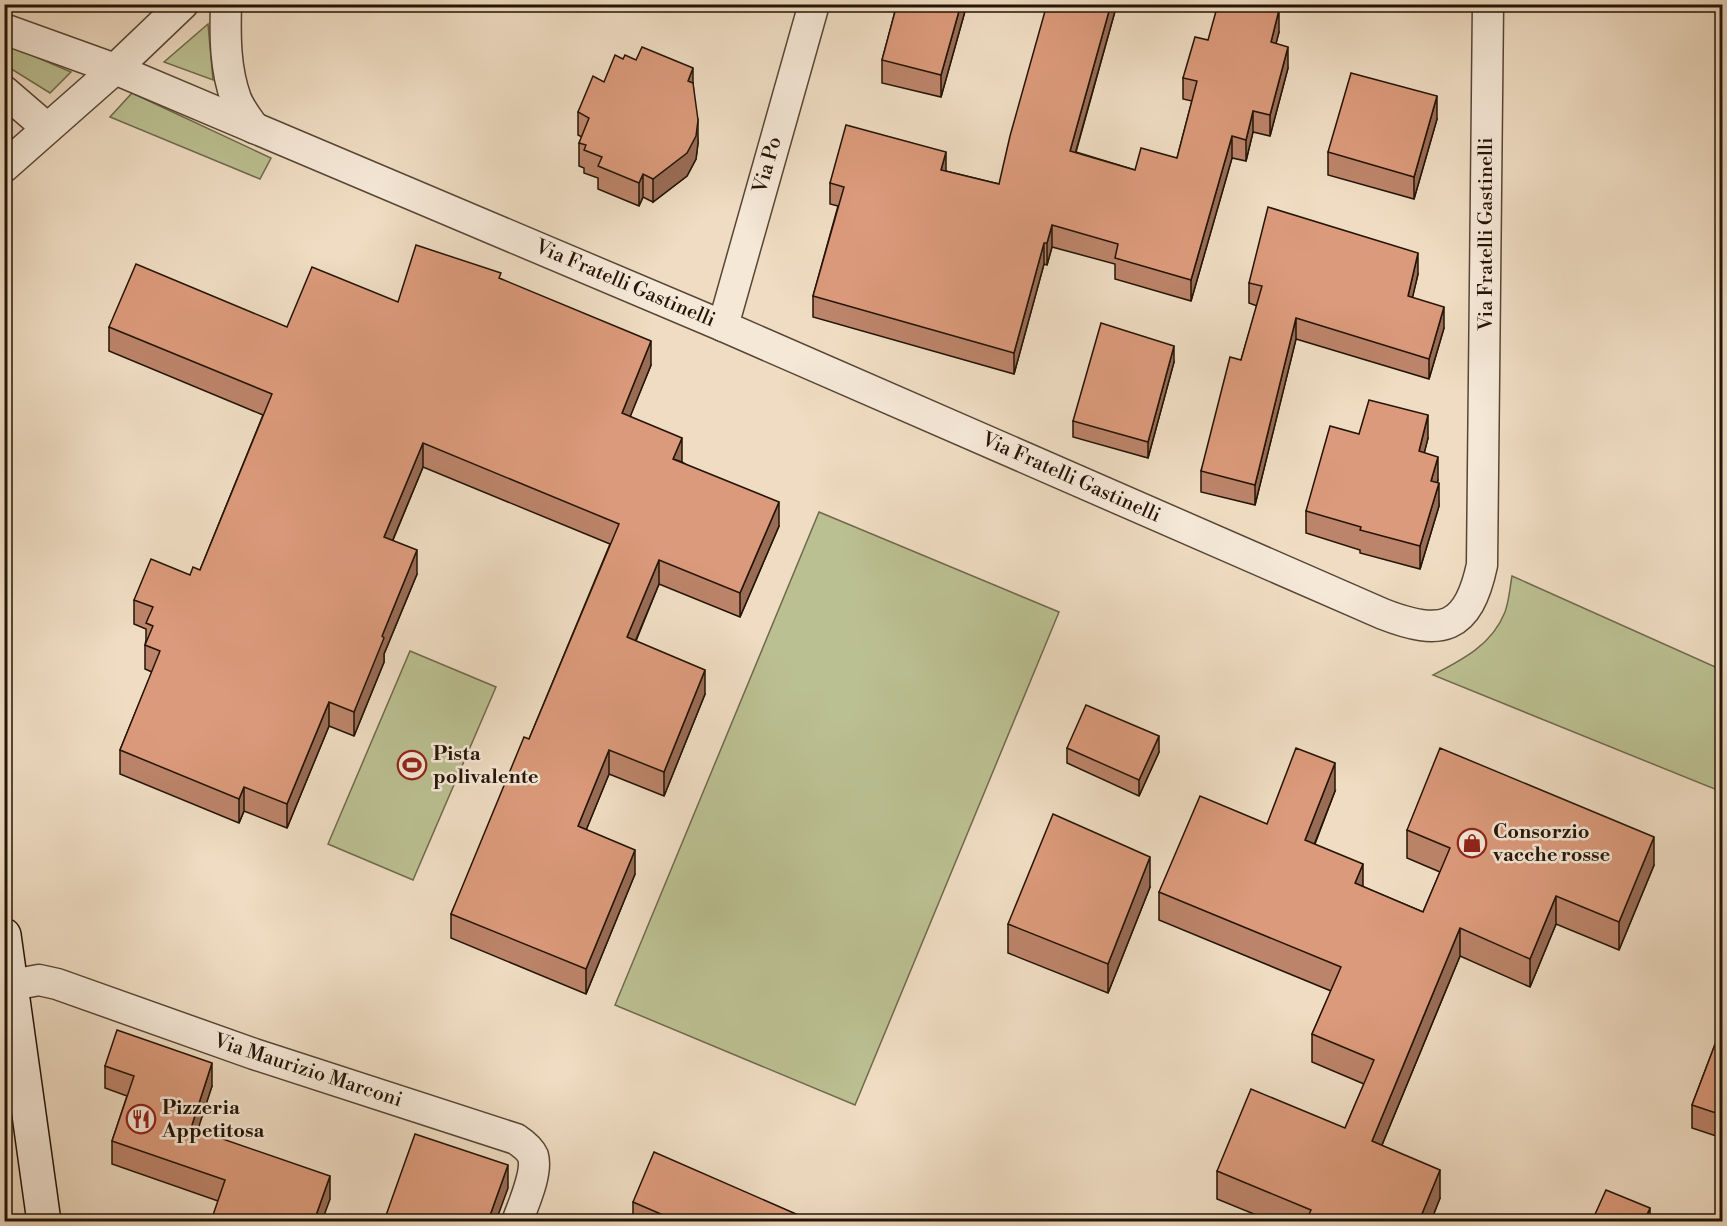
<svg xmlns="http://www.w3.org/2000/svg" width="1727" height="1226" font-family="'Libre Bodoni',serif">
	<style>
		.green { fill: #bbc092; stroke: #706a4c; stroke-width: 1.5 }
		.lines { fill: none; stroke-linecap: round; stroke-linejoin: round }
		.street-casing { stroke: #574635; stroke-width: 33 }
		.secondary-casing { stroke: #241406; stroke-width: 36 }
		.street { stroke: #f5e8d7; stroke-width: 30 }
		.secondary { stroke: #f5e8d7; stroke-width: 33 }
		.wall { fill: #bc846a; stroke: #241406; stroke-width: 1.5 }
		.shaded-wall { fill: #996c56; stroke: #241406; stroke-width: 1.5 }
		.building { fill: #db9a7b; stroke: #241406; stroke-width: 1.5 }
		.labels { text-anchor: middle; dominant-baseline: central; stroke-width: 5; stroke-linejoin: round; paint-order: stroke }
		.street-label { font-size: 20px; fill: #241406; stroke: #f5e8d7 }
		.poi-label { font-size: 20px; font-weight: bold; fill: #241406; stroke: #f5e8d7; text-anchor: start }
	</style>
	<rect width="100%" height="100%" fill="#efdcc2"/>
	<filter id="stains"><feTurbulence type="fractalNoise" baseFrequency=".00333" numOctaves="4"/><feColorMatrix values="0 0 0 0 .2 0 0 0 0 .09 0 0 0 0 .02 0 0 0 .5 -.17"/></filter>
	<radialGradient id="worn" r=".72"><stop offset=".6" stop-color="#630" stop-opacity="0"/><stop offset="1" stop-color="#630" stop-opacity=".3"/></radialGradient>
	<!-- green -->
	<g class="green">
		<polygon points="208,24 213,80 164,62"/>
		<polygon points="8,45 71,72 50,93 5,65 4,50"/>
		<polygon points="132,93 271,158 260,179 110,117"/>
		<polygon points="819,512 1059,612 855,1105 615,1005"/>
		<path d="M 1512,576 L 1722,670 L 1722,792 L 1433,675 C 1462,660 1492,645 1505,612 C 1509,601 1510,587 1512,576 Z"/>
		<polygon points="410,651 496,687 413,880 328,844"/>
	</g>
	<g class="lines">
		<!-- street casing -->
		<g class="street-casing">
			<g id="street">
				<path d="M 226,4 C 225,36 225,69 236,99 C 240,109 248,119 254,128"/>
				<path d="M 4,29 L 115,69 L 723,326 L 1383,614 C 1442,637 1468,630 1482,565 L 1488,4"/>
				<polyline points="4,91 47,128"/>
				<polyline points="4,167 115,69 183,4"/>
				<polyline points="723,326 814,4"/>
				<path d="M 12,985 L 39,980 L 57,984 L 254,1054 L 516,1139 C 522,1143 530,1149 533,1156 C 538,1173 523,1205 517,1222"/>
			</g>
		</g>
		<!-- secondary casing -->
		<g class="secondary-casing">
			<polyline id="secondary" points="4,935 44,1222"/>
		</g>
		<!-- street -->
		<use href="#street" class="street"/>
		<!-- secondary -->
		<use href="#secondary" class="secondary"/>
	</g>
	<!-- wall -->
	<g class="wall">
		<polygon points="897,4 967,4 941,97 882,83 882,60"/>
		<polygon points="1117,4 1076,152 1135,170 1177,158 1192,101 1183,99 1183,78 1208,40 1279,32 1276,43 1288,68 1270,136 1253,132 1246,161 1232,158 1191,301 1115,279 1115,264 1052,247 1047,265 1044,264 1014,374 813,317 813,296 838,206 830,204 830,183 946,171 999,184"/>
		<polygon points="604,82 693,83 698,143 696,159 687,176 653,202 643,197 639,206 598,189 598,178 584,173 584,168 579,166 579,143 582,137 578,135 578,112"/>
		<polygon points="1437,119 1414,199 1328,175 1328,152"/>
		<polygon points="1418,274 1412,298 1444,328 1429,379 1296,339 1255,505 1201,492 1201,471 1241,360 1257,306 1249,303 1249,283"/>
		<polygon points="501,279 651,365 630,416 682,462 779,526 740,617 659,584 636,641 705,694 664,796 609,774 586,830 635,874 586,994 451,938 451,914 529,739 610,544 423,467 393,540 417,574 384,654 384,662 354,736 329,726 287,828 244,811 239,823 120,774 120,750 152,672 145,669 145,645 146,640 146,629 134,624 134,600 200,570 263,415 109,351 109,327 287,327"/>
		<polygon points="1174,362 1148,458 1073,437 1073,421"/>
		<polygon points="1359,434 1428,438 1424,453 1438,480 1437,483 1439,506 1420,569 1360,553 1360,550 1306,533 1306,511"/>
		<polygon points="1067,748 1159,752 1139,796 1067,763"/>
		<polygon points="1335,791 1315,844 1363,887 1423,912 1440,872 1407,858 1407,830 1654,865 1619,950 1556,924 1530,987 1460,956 1382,1145 1440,1198 1431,1221 1271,1221 1217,1199 1217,1171 1345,1128 1364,1084 1312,1062 1312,1034 1331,991 1159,920 1159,892"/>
		<polygon points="1150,887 1108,993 1008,953 1008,924"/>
		<polygon points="1722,900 1722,920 1721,919 1721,903"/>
		<polygon points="1722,1026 1722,1138 1692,1128 1692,1105"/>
		<polygon points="105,1066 212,1086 197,1130 330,1199 218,1201 112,1164 112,1141 127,1096 105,1088"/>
		<polygon points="633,1202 812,1221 633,1221"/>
	</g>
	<!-- shaded-wall -->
	<g class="shaded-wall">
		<polygon points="961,4 967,4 941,97 941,75"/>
		<polygon points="1111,4 1117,4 1070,172 1070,151"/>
		<polygon points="1279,10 1279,32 1271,63 1271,42"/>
		<polygon points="1288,47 1288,68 1270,136 1270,115"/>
		<polygon points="693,68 693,91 688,81"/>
		<polygon points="1437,96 1437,119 1414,199 1414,177"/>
		<polygon points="1253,111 1253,132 1246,161 1246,140"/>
		<polygon points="698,120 698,143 696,159 687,176 653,202 653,179"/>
		<polygon points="1232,136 1232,158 1191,301 1191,280"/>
		<polygon points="946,152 946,173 941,170"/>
		<polygon points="643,174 643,197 639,206 639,183"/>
		<polygon points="1052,225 1052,247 1047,265 1047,243"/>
		<polygon points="1044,243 1044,264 1014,374 1014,353"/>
		<polygon points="1418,253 1418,274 1408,317 1408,296"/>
		<polygon points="1444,307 1444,328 1429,379 1429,359"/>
		<polygon points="1296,318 1296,339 1255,505 1255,485"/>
		<polygon points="651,341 651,365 622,437 622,413"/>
		<polygon points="1174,346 1174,362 1148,458 1148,442"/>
		<polygon points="1428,415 1428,438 1419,474 1419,451"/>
		<polygon points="682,438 682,462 673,459"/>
		<polygon points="423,443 423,467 384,561 384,537"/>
		<polygon points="1438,457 1438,480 1431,504 1431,481"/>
		<polygon points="1439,483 1439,506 1420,569 1420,546"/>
		<polygon points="779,502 779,526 740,617 740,593"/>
		<polygon points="417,550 417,574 384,654 384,662 354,736 354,712 382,636"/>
		<polygon points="659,560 659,584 627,661 627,637"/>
		<polygon points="705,670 705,694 664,796 664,772"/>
		<polygon points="329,702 329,726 287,828 287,804"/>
		<polygon points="1159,736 1159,752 1139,796 1139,780"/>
		<polygon points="609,750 609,774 578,850 578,826"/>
		<polygon points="1335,763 1335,791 1305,868 1305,840"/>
		<polygon points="244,787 244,811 239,823 239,799"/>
		<polygon points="1654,837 1654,865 1619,950 1619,922"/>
		<polygon points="635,850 635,874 586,994 586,969"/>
		<polygon points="1150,857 1150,887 1108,993 1108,964"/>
		<polygon points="1363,864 1363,892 1355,883"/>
		<polygon points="1556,896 1556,924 1530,987 1530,959"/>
		<polygon points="1460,928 1460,956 1372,1169 1372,1141"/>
		<polygon points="212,1063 212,1086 191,1151 191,1128"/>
		<polygon points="508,1165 508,1188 496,1221 488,1221"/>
		<polygon points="1440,1170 1440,1198 1431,1221 1419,1221"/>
		<polygon points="330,1176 330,1199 322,1221 314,1221"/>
		<polygon points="1650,1208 1650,1221 1644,1221"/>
	</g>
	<!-- building -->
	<g class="building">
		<polygon points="897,4 961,4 941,75 882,60"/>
		<polygon points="1047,4 1111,4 1070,151 1135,170 1141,148 1177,158 1197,81 1183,78 1195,37 1208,40 1218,4 1257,4 1279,10 1271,42 1288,47 1270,115 1253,111 1246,140 1232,136 1191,280 1115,258 1118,244 1052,225 1047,243 1044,243 1014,353 813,296 844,187 830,183 846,125 946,152 941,170 999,184 1010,136"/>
		<polygon points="642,47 693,68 688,81 693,83 698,120 696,136 687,153 653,179 643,174 639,183 598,166 602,157 584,150 586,145 579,143 589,118 578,112 593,76 604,82 615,55 623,59 625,55 636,60"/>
		<polygon points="1351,73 1437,96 1414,177 1328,152"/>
		<polygon points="1268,207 1418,253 1408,296 1444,307 1429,359 1296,318 1255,485 1201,471 1230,357 1241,360 1262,286 1249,283"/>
		<polygon points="416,245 501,273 499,278 651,341 622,413 682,438 673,459 779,502 740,593 659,560 627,637 705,670 664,772 609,750 578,826 635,850 586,969 451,914 524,737 529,739 619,524 423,443 384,537 417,550 382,636 384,638 354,712 329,702 287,804 244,787 239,799 120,750 160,651 145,645 153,626 146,623 153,607 134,600 151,559 190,575 193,567 200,570 272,394 109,327 136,264 287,327 312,267 398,302"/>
		<polygon points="1101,323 1174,346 1148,442 1073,421"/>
		<polygon points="1369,400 1428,415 1419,451 1438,457 1431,481 1439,483 1420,546 1360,530 1361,527 1306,511 1330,426 1359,434"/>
		<polygon points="1086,705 1159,736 1139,780 1067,748"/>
		<polygon points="1296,748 1335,763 1305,840 1363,864 1355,883 1423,912 1450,848 1407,830 1440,748 1654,837 1619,922 1556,896 1530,959 1460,928 1372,1141 1440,1170 1419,1221 1306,1221 1311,1210 1217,1171 1251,1089 1345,1128 1374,1060 1312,1034 1341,967 1159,892 1200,796 1267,824"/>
		<polygon points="1053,814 1150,857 1108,964 1008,924"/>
		<polygon points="1722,1026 1722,1115 1692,1105"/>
		<polygon points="117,1030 212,1063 191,1128 330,1176 314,1221 211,1221 225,1180 112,1141 134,1076 105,1066"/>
		<polygon points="415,1134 508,1165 488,1221 384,1221"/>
		<polygon points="654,1152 812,1221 677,1221 633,1202"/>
		<polygon points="1606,1190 1650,1208 1644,1221 1592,1221"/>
	</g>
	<!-- icons -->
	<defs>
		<g id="stadium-ring" transform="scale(1.5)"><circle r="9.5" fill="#f5e8d7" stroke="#8f2418" stroke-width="1.5"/><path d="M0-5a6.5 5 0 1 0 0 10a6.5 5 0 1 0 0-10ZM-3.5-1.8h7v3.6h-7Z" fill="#8f2418"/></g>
		<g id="shop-ring" transform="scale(1.5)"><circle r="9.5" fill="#f5e8d7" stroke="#8f2418" stroke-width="1.5"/><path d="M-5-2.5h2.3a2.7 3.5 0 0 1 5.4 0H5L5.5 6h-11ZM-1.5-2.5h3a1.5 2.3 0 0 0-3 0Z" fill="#8f2418"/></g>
		<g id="restaurant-ring" transform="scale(1.5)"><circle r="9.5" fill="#f5e8d7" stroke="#8f2418" stroke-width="1.5"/><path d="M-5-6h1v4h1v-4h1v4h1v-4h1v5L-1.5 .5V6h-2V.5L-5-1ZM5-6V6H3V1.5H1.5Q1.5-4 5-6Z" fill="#8f2418"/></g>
	</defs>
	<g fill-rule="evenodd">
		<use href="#stadium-ring" x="412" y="765"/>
		<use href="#shop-ring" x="1472" y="843"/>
		<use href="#restaurant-ring" x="141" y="1119"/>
	</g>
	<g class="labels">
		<!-- street labels -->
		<g class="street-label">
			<text transform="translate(768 165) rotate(-74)">Via Po</text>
			<text transform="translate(1486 234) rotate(-90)">Via Fratelli Gastinelli</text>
			<text transform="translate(625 284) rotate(23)">Via Fratelli Gastinelli</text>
			<text transform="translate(1071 478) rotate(24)">Via Fratelli Gastinelli</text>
			<text transform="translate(308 1071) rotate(18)">Via Maurizio Marconi</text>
		</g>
		<!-- poi labels -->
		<g class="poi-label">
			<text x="433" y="754">Pista<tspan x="433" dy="23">polivalente</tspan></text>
			<text x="1493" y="832">Consorzio<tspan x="1493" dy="23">vacche rosse</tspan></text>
			<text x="162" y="1108">Pizzeria<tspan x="162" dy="23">Appetitosa</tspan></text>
		</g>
	</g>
	<!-- margin -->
	<rect width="1727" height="1226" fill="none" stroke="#efdcc2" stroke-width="24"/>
	<rect x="6" y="6" width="1715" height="1214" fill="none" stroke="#241406" stroke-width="3"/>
	<rect x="12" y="12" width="1703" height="1202" fill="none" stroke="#241406" stroke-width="1.5"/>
	<rect width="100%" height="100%" filter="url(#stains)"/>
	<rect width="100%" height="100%" fill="url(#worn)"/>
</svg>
